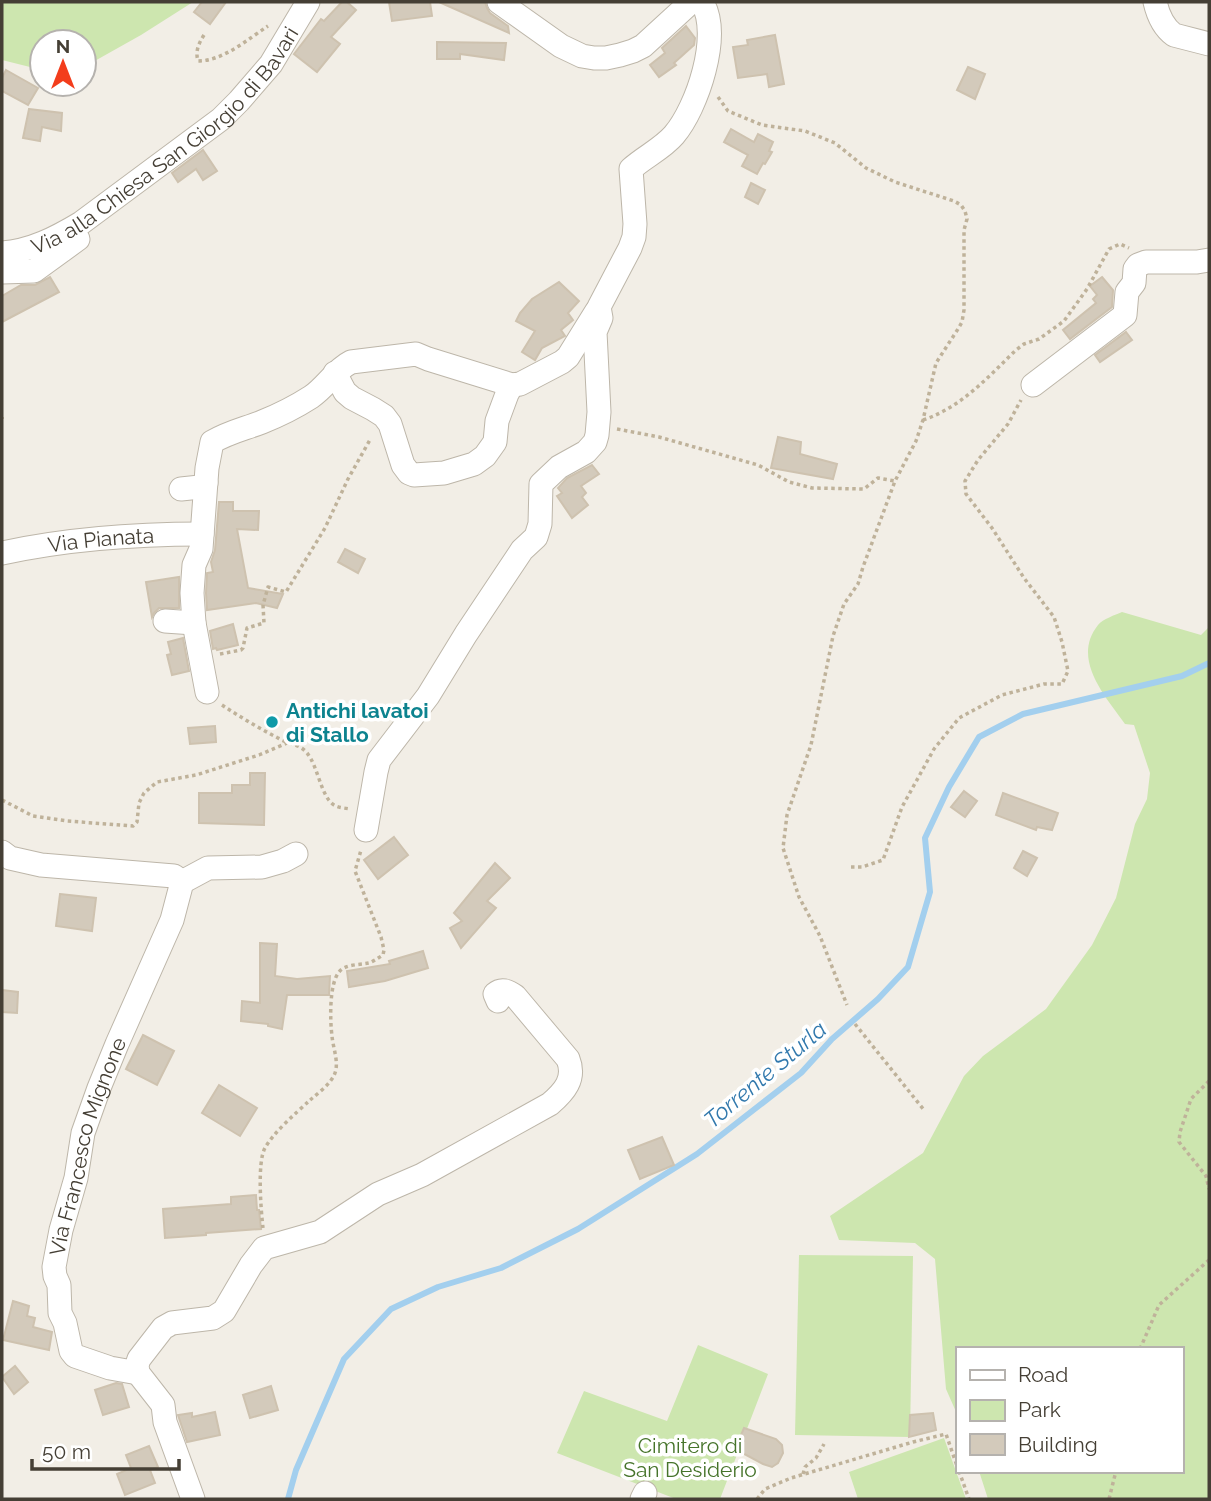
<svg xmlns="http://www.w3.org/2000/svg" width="1211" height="1501" font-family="Raleway,sans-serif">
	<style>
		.green { fill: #cde6af }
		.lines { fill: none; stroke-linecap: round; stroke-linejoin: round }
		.stream { stroke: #a3cfee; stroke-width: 6 }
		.building { fill: #d3cabb; stroke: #cec2af; stroke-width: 2 }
		.minor-casing { stroke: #bdb6a9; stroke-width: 25 }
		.path { stroke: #bfb29a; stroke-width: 3.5; stroke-dasharray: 3.5 3.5; stroke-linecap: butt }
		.minor { stroke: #fff; stroke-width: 23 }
		.culture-dot { fill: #0f9aa8; stroke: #fff; stroke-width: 2.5 }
		.labels { text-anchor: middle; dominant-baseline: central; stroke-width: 7; stroke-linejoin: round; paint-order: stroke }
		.street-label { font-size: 21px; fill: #453f35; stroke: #fff }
		.culture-label { font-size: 21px; font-weight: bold; fill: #0d838f; stroke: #fff; text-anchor: start }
		.park-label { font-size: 21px; fill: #46742b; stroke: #fff }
		.water-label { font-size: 23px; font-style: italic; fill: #3279ad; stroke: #fff }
	</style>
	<rect width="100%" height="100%" fill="#f2eee6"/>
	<!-- green -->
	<g class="green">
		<polygon points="2,2 193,2 141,35 84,67 84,42 42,42 42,70 2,60"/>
		<path d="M 1122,612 L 1201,635 L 1209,627 L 1209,1499 L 988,1499 L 979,1471 L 1181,1471 L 1181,1349 L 957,1349 L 957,1414 L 946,1389 L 935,1259 L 915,1243 L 839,1240 L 830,1216 L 923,1153 L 964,1076 L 983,1056 L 1046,1009 L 1092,945 L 1116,898 L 1135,824 L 1147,799 L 1150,773 L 1134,725 L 1125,724 C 1105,696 1071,659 1098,625 C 1103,619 1115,615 1122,612 Z"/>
		<polygon points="799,1255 913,1256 910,1437 795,1435"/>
		<polygon points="698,1345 768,1374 720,1499 676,1499 557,1453 584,1391 667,1421"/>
		<polygon points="944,1438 966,1499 858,1499 849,1472"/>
	</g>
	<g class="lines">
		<!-- stream -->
		<polyline class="stream" points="288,1499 296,1470 344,1359 391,1309 438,1287 501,1268 578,1229 697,1154 801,1073 832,1039 878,999 908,967 930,892 925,838 949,787 979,737 1023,714 1182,676 1209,663"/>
	</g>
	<!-- building -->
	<g class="building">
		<polygon points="202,2 226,2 210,24 194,12"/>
		<polygon points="342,2 347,2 356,10 331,37 340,44 317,72 294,54 321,19 324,21"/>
		<polygon points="389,2 430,2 432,16 392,21"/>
		<polygon points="439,2 485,2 487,8 490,13 508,26 509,33"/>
		<polygon points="686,26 695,38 694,45 674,63 676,65 659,77 650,65 665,53 662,48"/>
		<polygon points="775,35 784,84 769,87 767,74 738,78 733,47 748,45 747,40"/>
		<polygon points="437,42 506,43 504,60 460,54 460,59 437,59"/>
		<polygon points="968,67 985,74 975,99 957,90"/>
		<polygon points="6,70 38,88 28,105 2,91 2,78"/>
		<polygon points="29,109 62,113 61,131 42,127 40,141 23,138"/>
		<polygon points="731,129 754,142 758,134 773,142 769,151 772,152 765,164 763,163 757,174 742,166 748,155 724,142"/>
		<polygon points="203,150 217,171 203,180 196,169 178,182 172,173"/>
		<polygon points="751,183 765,190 758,204 745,197"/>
		<polygon points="50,277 59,292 2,322 2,296 21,285 35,285"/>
		<polygon points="1102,277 1113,290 1112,307 1070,339 1063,330 1096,303 1093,299 1097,295 1090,286"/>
		<polygon points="559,282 579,301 568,313 573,320 561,330 565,336 542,348 535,360 522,352 535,331 516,321 520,313 532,299"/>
		<polygon points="1126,332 1132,340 1100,362 1095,355"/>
		<polygon points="778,437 801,442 800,454 837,464 833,479 771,468"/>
		<polygon points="592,465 599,474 581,486 586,493 582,497 588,505 572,518 557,496 562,493 558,488 567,478"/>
		<polygon points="219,502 233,502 233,511 259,511 258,530 237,529 248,588 283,594 277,608 256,603 207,610 206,593 207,573 213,572 211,562 215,550"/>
		<polygon points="345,549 365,559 358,573 338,562"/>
		<polygon points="179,577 179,608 159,608 154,613 152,617 146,582"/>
		<polygon points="233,624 238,645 217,650 216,648 213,649 210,631"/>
		<polygon points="183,638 189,671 172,675 167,655 171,654 168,642"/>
		<polygon points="215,726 216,742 190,744 188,728"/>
		<polygon points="250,773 265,773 264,825 199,823 199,793 232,793 232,785 250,785"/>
		<polygon points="964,791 977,801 965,817 951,807"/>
		<polygon points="1003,793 1058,813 1052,830 1037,827 1036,830 996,815"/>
		<polygon points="394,837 408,855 378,879 364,860"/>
		<polygon points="1023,851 1037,858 1027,876 1014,868"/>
		<polygon points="495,863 510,878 487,901 496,908 461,948 450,928 462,921 454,913"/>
		<polygon points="60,894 96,898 92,931 56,926"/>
		<polygon points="260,943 277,944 275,976 297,979 330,976 329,995 287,995 282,1029 268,1026 268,1024 241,1021 242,1001 260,1003"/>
		<polygon points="423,951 428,968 385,981 349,987 347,971 390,964 389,961"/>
		<polygon points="2,990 18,992 17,1013 2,1012"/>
		<polygon points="143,1035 174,1051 157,1085 126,1069"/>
		<polygon points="219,1085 257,1108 240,1136 202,1113"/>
		<polygon points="662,1137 674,1165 640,1179 628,1150"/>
		<polygon points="256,1195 257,1210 259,1210 261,1229 206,1233 206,1235 165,1238 163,1209 231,1204 231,1197"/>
		<polygon points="13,1301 29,1306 27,1316 35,1318 33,1327 52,1332 49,1350 3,1340"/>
		<polygon points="15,1366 28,1382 14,1394 2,1377"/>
		<polygon points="116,1383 122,1384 129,1407 103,1415 95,1390"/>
		<polygon points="271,1386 278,1410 250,1418 243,1395"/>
		<polygon points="215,1412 220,1435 187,1442 178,1415 192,1413 192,1417"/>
		<polygon points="933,1413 936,1430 909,1437 910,1415"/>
		<polygon points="744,1428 776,1439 782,1445 783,1453 778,1463 772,1467 763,1464 735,1449"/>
		<polygon points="149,1446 158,1467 150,1470 155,1483 125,1495 117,1474 131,1468 126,1455"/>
	</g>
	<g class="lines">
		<!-- minor casing -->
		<g class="minor-casing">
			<g id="minor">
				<polyline points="499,2 561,46 582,56 594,58 606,58 620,55 633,51 643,46 691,2"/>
				<path d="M 1155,2 C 1158,15 1163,27 1174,35 L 1209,44"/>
				<path id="s1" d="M 2,253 C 31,251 56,238 81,223 L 221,119 L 239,101 L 271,64 L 308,2"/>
				<polyline points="2,272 34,271 78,239"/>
				<polyline points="335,373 345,392 352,398 373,409 384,416 390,424 403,465 409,473 414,475 444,473 474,464 485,456 495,442 497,421 507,394 512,385"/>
				<polyline points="1033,385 1125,315 1127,292 1134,283 1135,269 1138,265 1146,262 1197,262 1209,260"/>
				<polyline points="181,489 200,487 206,483"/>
				<path id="s2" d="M 2,553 C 67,539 135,534 202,534"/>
				<polyline points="165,621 194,623"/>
				<path d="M 207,692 L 194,623 L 192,593 L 194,565 L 201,549 L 207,468 L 212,442 C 229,432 244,429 262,422 C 277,416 297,406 311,397 C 326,387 335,370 351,362 L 416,354 L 428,359 L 512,385 L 520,384 L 562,362 L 568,357 L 596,312"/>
				<path d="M 366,830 L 376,772 L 379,760 L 428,696 L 466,634 L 522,550 L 536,537 L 540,524 L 541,484 L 559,467 L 586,452 L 595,442 L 597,435 L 599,412 L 595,332 L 601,318 L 599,307 L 630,248 L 634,237 L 635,224 L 631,169 C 644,157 662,149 674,135 C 697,108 722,35 702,2"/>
				<polyline points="2,852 10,858 41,865 174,876 182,882"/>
				<path id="s3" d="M 138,1373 L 110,1368 L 75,1356 L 71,1351 L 65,1323 L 60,1313 L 59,1285 L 55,1276 L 54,1267 L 61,1230 L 76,1178 L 83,1133 L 99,1088 L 117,1044 L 172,920 L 182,882 L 208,868 L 262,867 L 283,861 L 296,854"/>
				<path d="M 193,1499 L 165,1422 L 163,1405 L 138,1373 L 137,1365 L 139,1359 L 163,1328 L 172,1323 L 213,1318 L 224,1311 L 251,1265 L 264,1248 L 320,1232 L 378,1194 L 422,1175 L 550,1104 C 564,1092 576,1079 568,1059 L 515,996 C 508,991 502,988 495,994 L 498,1001"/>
				<polyline points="642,1499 645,1493"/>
			</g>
		</g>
		<!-- path -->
		<g class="path">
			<path d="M 204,35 C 199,43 195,51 198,61 C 223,61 248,39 268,26"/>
			<polyline points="718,97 728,111 762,125 805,131 835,143 866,168 895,182 954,201 961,205 965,211 967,219 964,230 964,310 962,322 958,329 936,363 923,420 916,441 895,481 863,567 858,584 844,604 833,636 811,745 787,815 783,848 799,897 820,936 847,1005"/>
			<polyline points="2,417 2,419"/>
			<path d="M 923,420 C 962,407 988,377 1016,350 L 1024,344 L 1039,339 L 1064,321 L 1087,289 L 1109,249 L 1120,244 L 1129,248"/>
			<polyline points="617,429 659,437 758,465 789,482 812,488 864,489 878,478 895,481"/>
			<polyline points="220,654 241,650 243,648 247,628 264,623 263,605 268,587 286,592 325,528 348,479 371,438"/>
			<path d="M 222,705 C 240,717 259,728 278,738 C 288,744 300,744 307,753 C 318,766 321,797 334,805 C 339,808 345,808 350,809"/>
			<polyline points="2,800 33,816 67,821 133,826 137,822 139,803 144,793 157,782 196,775 259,755 287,743"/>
			<polyline points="851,867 862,867 883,860 902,807 934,749 959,718 1002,695 1044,684 1062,684 1068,671 1062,642 1054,617 1024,578 992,528 966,494 965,481 978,460 1008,424 1021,400"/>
			<polyline points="855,1024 924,1110"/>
			<polyline points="1209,1081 1191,1099 1180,1132 1179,1142 1206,1176 1209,1189"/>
			<path d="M 263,1228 C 261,1211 257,1162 265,1148 C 273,1133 296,1113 309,1101 C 318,1093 331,1084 335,1073 C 339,1062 333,1048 332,1036 C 330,1021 329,984 339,972 C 345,964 359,965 369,963 C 374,961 378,958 383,955 L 384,950 L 381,937 L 355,871 L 361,850"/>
			<polyline points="1140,1349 1159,1305 1209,1260"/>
			<polyline points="959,1471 969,1499"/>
			<polyline points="803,1474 805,1467 816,1458 824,1444"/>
			<polyline points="757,1499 765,1489 791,1478 913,1442 946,1434 957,1466"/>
			<polyline points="1109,1499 1116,1471"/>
		</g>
		<!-- minor -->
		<use href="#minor" class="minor"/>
	</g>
	<!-- markers -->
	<circle class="culture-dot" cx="272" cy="722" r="7"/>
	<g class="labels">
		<!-- street labels -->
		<g class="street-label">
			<text stroke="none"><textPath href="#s1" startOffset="203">Via alla Chiesa San Giorgio di Bavari</textPath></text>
			<text stroke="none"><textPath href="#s2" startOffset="100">Via Pianata</textPath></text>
			<text stroke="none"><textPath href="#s3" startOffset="284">Via Francesco Mignone</textPath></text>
		</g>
		<!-- culture labels -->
		<g class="culture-label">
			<text x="286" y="710">Antichi lavatoi<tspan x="286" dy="24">di Stallo</tspan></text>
		</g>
		<!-- park labels -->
		<g class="park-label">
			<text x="690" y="1445">Cimitero di<tspan x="690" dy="24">San Desiderio</tspan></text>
		</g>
		<!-- water labels -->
		<g class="water-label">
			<text transform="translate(765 1074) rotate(-40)">Torrente Sturla</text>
		</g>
	</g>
	<!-- border -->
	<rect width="1211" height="1501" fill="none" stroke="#453f35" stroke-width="7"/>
	<!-- legend -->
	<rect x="956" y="1347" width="228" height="126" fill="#ffffff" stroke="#b5b2ae" stroke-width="2"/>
	<rect x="970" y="1370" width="35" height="10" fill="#ffffff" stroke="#b5b2ae" stroke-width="2"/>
	<text x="1018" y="1382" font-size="21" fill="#453f35">Road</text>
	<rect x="970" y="1400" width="35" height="21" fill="#cde6af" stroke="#b5b2ae" stroke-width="2"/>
	<text x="1018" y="1417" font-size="21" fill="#453f35">Park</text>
	<rect x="970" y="1434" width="35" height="21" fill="#d3cabb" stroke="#b5b2ae" stroke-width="2"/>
	<text x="1018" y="1452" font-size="21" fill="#453f35">Building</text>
	<!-- north arrow -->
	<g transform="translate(63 63)"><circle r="33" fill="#ffffff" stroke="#b5b2ae" stroke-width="2"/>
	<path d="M0-5L12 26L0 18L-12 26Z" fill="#f33d1c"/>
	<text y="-10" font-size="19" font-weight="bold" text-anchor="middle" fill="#453f35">N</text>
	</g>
	<!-- scale -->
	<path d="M32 1459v10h147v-10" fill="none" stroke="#453f35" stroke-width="3.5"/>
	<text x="42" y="1459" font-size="21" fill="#453f35" stroke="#ffffff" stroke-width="5" paint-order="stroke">50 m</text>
</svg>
